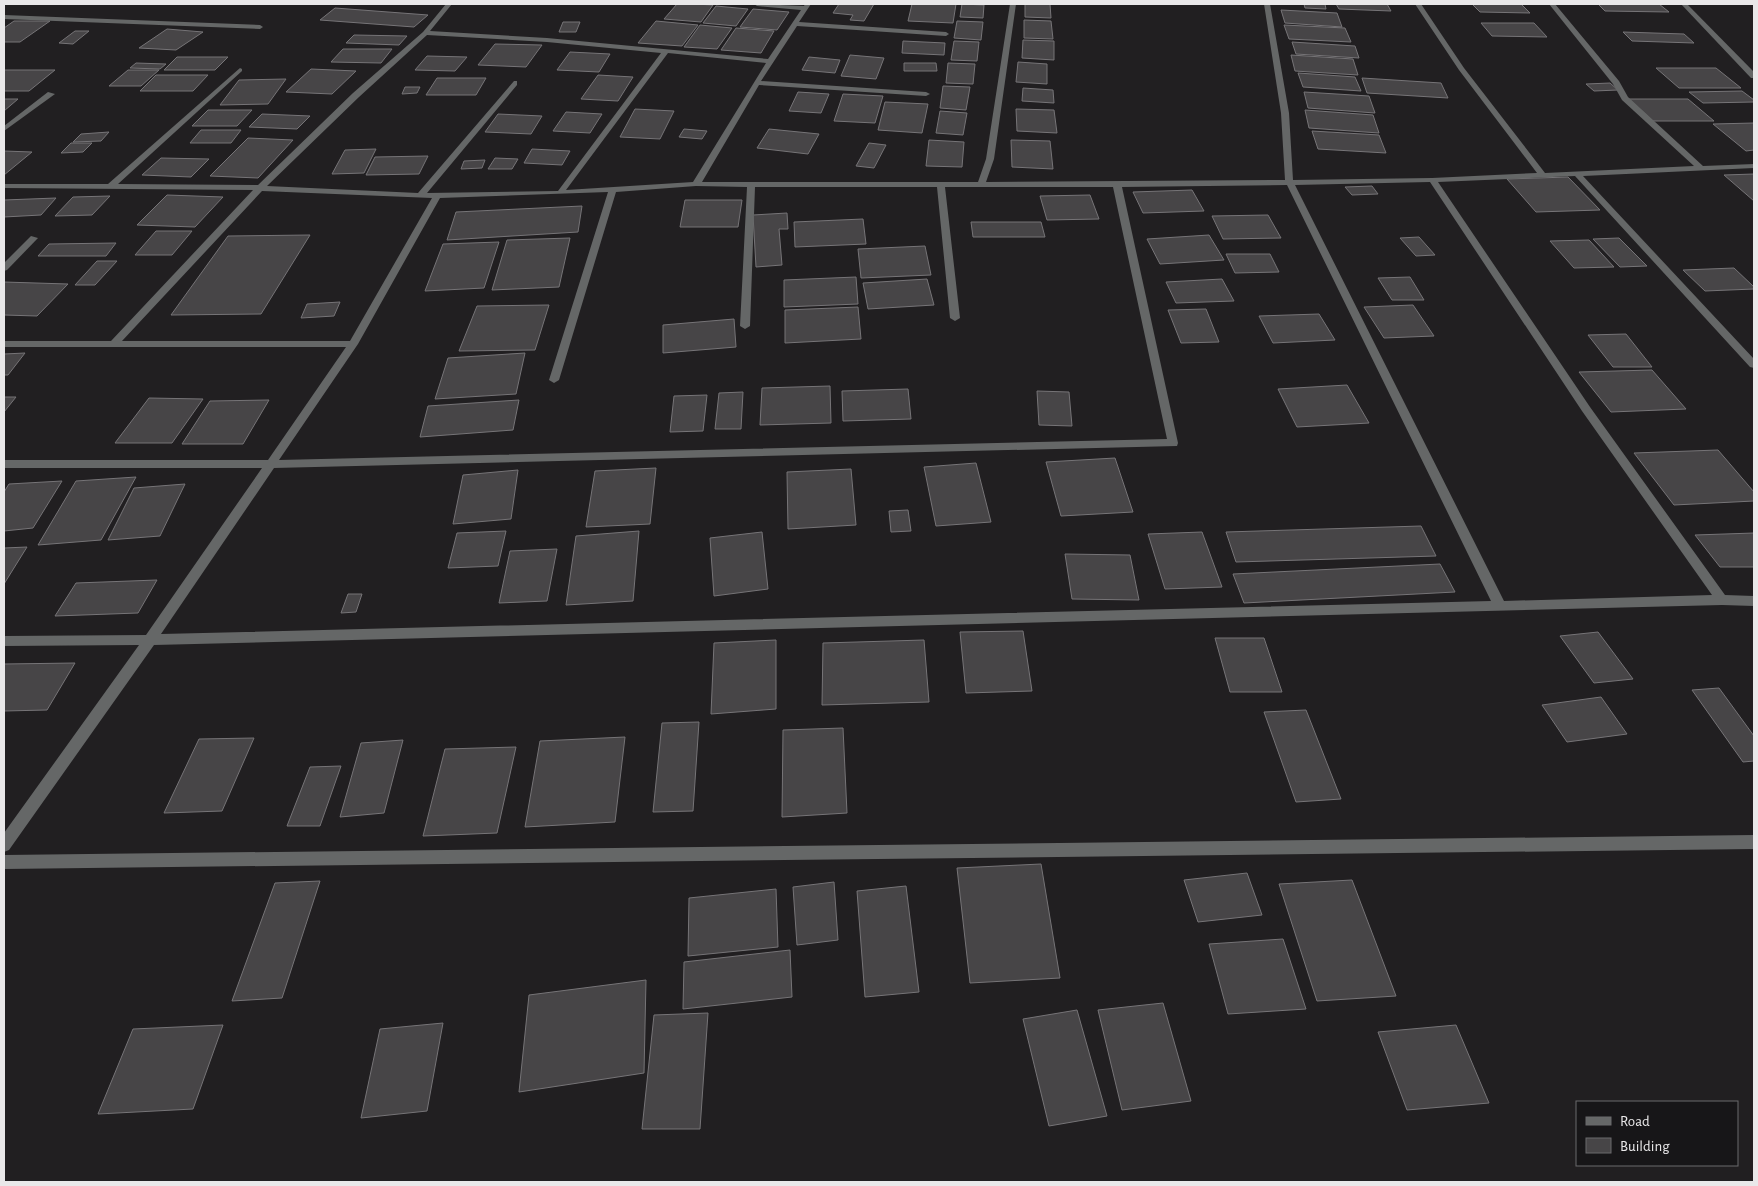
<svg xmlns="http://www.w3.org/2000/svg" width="1758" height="1186" font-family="'Alegreya Sans',sans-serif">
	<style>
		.building { fill: #474547; stroke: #767477 }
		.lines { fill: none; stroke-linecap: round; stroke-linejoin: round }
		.minor { fill: #656767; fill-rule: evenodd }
	</style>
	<rect width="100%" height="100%" fill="#211f21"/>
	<!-- building -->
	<g class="building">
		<polygon points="677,4 695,4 713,5 701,22 664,19"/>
		<polygon points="839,4 874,4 864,21 850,20 853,15 833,13"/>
		<polygon points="912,4 956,4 953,23 908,21"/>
		<polygon points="962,4 984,5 983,18 960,17"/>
		<polygon points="1025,4 1050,4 1051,18 1025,17"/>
		<polygon points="1304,4 1325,4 1326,9 1305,8"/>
		<polygon points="1336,4 1387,4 1391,11 1339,9"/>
		<polygon points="1472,4 1521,4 1530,13 1480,12"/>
		<polygon points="1598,4 1659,4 1669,12 1605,11"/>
		<polygon points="716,6 748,9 736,26 703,23"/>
		<polygon points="335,8 428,15 414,27 320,20"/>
		<polygon points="753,9 789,12 777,30 740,27"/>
		<polygon points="1281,10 1337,13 1342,27 1285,23"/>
		<polygon points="1024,20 1051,21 1053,39 1024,38"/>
		<polygon points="14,21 50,21 20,42 4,42 4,28"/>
		<polygon points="656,21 698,25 682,46 638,43"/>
		<polygon points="957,21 983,22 981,40 954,38"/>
		<polygon points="563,22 580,22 576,32 559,32"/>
		<polygon points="1481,23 1534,23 1547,37 1492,36"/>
		<polygon points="700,25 732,28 717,49 684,47"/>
		<polygon points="1284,25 1345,28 1351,42 1289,39"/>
		<polygon points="736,28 774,31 761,53 721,50"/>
		<polygon points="167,29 203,32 176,50 139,48"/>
		<polygon points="75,31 89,31 73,44 59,43"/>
		<polygon points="1623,32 1684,34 1694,43 1632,41"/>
		<polygon points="354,35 407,36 399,45 346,43"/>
		<polygon points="1023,40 1054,41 1054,60 1022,58"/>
		<polygon points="903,41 945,43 944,55 902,53"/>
		<polygon points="954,41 979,42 977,61 951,60"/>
		<polygon points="1292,42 1355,46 1359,58 1296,54"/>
		<polygon points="495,44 542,45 526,67 478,65"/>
		<polygon points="343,49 392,49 381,63 331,62"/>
		<polygon points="570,52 610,54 599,72 557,70"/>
		<polygon points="850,55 884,58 876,79 841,76"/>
		<polygon points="1291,55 1353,59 1358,75 1295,71"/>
		<polygon points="427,56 467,57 455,71 415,70"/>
		<polygon points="177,57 228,57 215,70 164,70"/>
		<polygon points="809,57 840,60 835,73 802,70"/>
		<polygon points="1018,62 1047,64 1047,84 1016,82"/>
		<polygon points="136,63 166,64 160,69 130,68"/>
		<polygon points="904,63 936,63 937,71 904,71"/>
		<polygon points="948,63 975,64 973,84 946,83"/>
		<polygon points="1656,68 1716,68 1741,88 1679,88"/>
		<polygon points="311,69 356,71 332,94 286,92"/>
		<polygon points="4,70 55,70 29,91 4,91"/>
		<polygon points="128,70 159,70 141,86 109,86"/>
		<polygon points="1298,73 1355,77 1361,91 1303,87"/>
		<polygon points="156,75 208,75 193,91 140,91"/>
		<polygon points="598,75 633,77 618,101 581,99"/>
		<polygon points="437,78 486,78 476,95 426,95"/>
		<polygon points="1362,78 1441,83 1448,98 1367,93"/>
		<polygon points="286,79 268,104 220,105 239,80"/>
		<polygon points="1610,83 1618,90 1594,91 1586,84"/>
		<polygon points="943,86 970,87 966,110 940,108"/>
		<polygon points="405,87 420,87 417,93 402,94"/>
		<polygon points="1023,88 1053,90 1054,103 1022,101"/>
		<polygon points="1742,91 1754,100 1754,102 1703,103 1689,92"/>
		<polygon points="798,92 829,94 821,113 789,111"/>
		<polygon points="1304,92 1369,96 1375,113 1308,108"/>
		<polygon points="843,94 883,96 875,123 834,121"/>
		<polygon points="4,99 18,99 4,111"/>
		<polygon points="1629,99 1688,99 1714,121 1653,121"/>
		<polygon points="885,102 928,104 922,133 878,130"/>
		<polygon points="635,109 674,111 660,139 620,137"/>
		<polygon points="1016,109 1054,110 1057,133 1017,131"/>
		<polygon points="208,110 252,110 237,126 192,126"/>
		<polygon points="1305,110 1373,115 1379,133 1309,128"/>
		<polygon points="940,111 967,113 963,135 936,133"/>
		<polygon points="566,112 602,114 590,133 553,131"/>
		<polygon points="262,114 310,116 297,129 249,127"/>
		<polygon points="498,114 542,116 531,134 485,132"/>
		<polygon points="1754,123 1754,150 1746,151 1713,124"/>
		<polygon points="684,129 707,131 702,139 679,137"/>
		<polygon points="769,129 819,134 808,154 757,148"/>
		<polygon points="201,130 241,130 231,143 190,143"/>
		<polygon points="1312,131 1379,135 1386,153 1318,149"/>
		<polygon points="109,132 101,141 73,142 81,134"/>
		<polygon points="248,138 293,140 258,178 210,176"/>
		<polygon points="929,140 964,142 962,167 926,166"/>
		<polygon points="1011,140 1050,141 1053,169 1012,167"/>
		<polygon points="71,143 92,143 83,152 61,153"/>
		<polygon points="869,143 886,145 874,168 856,166"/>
		<polygon points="376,149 364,173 332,174 345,150"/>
		<polygon points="532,149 570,151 562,165 524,163"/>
		<polygon points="4,151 32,152 4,175"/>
		<polygon points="428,156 419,174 366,175 375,157"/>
		<polygon points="161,158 209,159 191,177 142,175"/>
		<polygon points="495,158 518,159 512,169 488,169"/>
		<polygon points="485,160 482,168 461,169 464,161"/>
		<polygon points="1754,174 1754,201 1724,175"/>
		<polygon points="1568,177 1600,210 1536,212 1507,179"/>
		<polygon points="1372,186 1378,194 1352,195 1345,187"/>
		<polygon points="1192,190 1204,211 1143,213 1133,192"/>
		<polygon points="167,195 223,197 195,227 137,225"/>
		<polygon points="1090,195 1099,219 1047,220 1040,196"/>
		<polygon points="110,196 92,215 55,216 73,197"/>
		<polygon points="56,198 41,215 4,217 4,200"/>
		<polygon points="685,200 742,200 738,227 680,227"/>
		<polygon points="582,206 578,232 447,240 456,212"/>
		<polygon points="787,213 788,229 779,229 782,265 756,267 753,215"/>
		<polygon points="1268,215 1281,238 1223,239 1212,216"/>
		<polygon points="863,219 866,244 795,247 794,222"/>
		<polygon points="971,222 1041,222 1045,237 973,237"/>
		<polygon points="156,231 192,231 172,255 135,255"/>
		<polygon points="310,235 261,314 171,315 228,236"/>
		<polygon points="1209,235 1224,260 1160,264 1147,239"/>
		<polygon points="1419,237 1435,255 1416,256 1400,238"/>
		<polygon points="570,238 559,287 492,290 507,240"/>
		<polygon points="1619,238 1647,266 1620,267 1593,239"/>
		<polygon points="1589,240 1614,267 1574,268 1550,241"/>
		<polygon points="499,242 484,288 425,291 443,244"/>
		<polygon points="116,243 106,256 38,256 49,244"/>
		<polygon points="925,246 931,275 861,278 858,249"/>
		<polygon points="1226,254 1270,254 1279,272 1235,273"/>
		<polygon points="97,261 117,261 95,285 75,285"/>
		<polygon points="1734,268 1754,287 1754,289 1705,291 1683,270"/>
		<polygon points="856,277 858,304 784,307 784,280"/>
		<polygon points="1410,277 1424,300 1392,300 1378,278"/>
		<polygon points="927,279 934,305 868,309 863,283"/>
		<polygon points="1222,279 1234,301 1176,303 1166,282"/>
		<polygon points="4,282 68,284 37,316 4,315"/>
		<polygon points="340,302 334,316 301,318 307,304"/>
		<polygon points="549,305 535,350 459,351 477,306"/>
		<polygon points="1413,305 1434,336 1384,338 1364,307"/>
		<polygon points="858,307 861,339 785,343 785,310"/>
		<polygon points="1206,309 1219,342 1181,343 1168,310"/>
		<polygon points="1319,314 1335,340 1273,343 1259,316"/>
		<polygon points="734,319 736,347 663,353 663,325"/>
		<polygon points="1626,334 1652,367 1613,367 1588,335"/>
		<polygon points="25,353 8,375 4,375 4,354"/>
		<polygon points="525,353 516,394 435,399 448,358"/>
		<polygon points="1652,370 1686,409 1611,412 1579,372"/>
		<polygon points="1347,385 1369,423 1297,427 1278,389"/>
		<polygon points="830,386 831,423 760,425 762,388"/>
		<polygon points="908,389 911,419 843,421 842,391"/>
		<polygon points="1037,391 1069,392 1072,426 1039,425"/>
		<polygon points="743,392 741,429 715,429 719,393"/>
		<polygon points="707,395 703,431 670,432 674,396"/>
		<polygon points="4,397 16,397 4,412"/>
		<polygon points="149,398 203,399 172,443 115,443"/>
		<polygon points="269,400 243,444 182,444 210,401"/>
		<polygon points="519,400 513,430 420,437 428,406"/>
		<polygon points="1718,450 1754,492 1754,501 1674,505 1634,453"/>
		<polygon points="1115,458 1133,512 1061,516 1046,462"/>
		<polygon points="976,463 991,522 936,526 924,467"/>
		<polygon points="656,468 650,524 586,527 595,471"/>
		<polygon points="851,469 856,525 788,529 787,472"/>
		<polygon points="518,470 511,519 453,524 463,475"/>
		<polygon points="136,477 101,540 38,545 76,481"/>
		<polygon points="62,481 33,528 4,531 4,492 9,484"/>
		<polygon points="185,484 160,536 108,540 134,488"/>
		<polygon points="908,510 911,531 891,532 889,511"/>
		<polygon points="1421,526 1436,556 1236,562 1226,532"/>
		<polygon points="506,531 498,566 448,568 457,533"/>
		<polygon points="639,531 633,601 566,605 576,536"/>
		<polygon points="762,532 768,589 714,596 710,538"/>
		<polygon points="1202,532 1222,587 1165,589 1148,534"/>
		<polygon points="1754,533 1754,567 1720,567 1695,535"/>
		<polygon points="27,547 4,584 4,548"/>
		<polygon points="557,549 547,601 499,603 510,551"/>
		<polygon points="1065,554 1130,555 1139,600 1072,599"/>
		<polygon points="1440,564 1455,592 1244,603 1233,574"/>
		<polygon points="157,580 138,613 55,616 76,583"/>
		<polygon points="348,594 362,594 356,612 341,613"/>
		<polygon points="1023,631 1032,691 966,693 960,632"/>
		<polygon points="1598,632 1633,679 1594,683 1560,636"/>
		<polygon points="1215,638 1264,638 1282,692 1230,692"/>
		<polygon points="776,640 776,709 711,714 714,643"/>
		<polygon points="924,640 929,702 822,705 823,643"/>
		<polygon points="75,663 47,710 4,711 4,664"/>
		<polygon points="1719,688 1754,736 1754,761 1743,762 1692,690"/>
		<polygon points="1601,697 1627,734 1567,742 1542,705"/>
		<polygon points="1306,710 1341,799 1296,802 1264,712"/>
		<polygon points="699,722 693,811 653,812 662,723"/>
		<polygon points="843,728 847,813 782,817 783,730"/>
		<polygon points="625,737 615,822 525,827 540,741"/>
		<polygon points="254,738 222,811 164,813 199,739"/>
		<polygon points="403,740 384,813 340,817 361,743"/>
		<polygon points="516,747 497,833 423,836 445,749"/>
		<polygon points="341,766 320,826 287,826 310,767"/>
		<polygon points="1041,864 1060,978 970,983 957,868"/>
		<polygon points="1247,873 1262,915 1198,922 1184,880"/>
		<polygon points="1352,880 1396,996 1317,1001 1279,884"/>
		<polygon points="320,881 282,998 232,1001 275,883"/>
		<polygon points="834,882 838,940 797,945 793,887"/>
		<polygon points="906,886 919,992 865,997 857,891"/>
		<polygon points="776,889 778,947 688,956 689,898"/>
		<polygon points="1283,939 1306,1009 1228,1014 1209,944"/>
		<polygon points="790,950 792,997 683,1009 684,962"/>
		<polygon points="646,980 644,1073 519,1092 529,995"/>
		<polygon points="1163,1003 1191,1101 1122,1110 1098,1010"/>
		<polygon points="1077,1010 1107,1116 1049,1126 1023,1019"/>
		<polygon points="708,1013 700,1129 642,1129 654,1015"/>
		<polygon points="443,1023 427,1111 361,1118 380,1029"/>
		<polygon points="223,1025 193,1109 98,1114 133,1029"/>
		<polygon points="1456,1025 1489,1103 1407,1110 1378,1032"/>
	</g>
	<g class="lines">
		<!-- minor -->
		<g class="minor">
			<path d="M 446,4 L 452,4 L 430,31 L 547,38 L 768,59 L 801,10 L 757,6 L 754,4 L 804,6 L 805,4 L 811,4 L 799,22 L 946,32 L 949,34 L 946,36 L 797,26 L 761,81 L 926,92 L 930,94 L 926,96 L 759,85 L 702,182 L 978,182 L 986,159 L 1010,4 L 1016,4 L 994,159 L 986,182 L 1285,180 L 1281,113 L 1264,4 L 1270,4 L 1289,113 L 1293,180 L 1432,178 L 1537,173 L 1459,70 L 1415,4 L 1421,4 L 1464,68 L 1545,173 L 1694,166 L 1622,100 L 1613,84 L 1549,4 L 1555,4 L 1619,81 L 1628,97 L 1703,166 L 1754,164 L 1754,168 L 1583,176 L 1754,359 L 1754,368 L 1750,367 L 1575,176 L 1438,182 L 1590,407 L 1725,595 L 1754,596 L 1754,606 L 1722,605 L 154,645 L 9,850 L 4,852 L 4,833 L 139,645 L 4,646 L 4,636 L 146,635 L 262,468 L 4,468 L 4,460 L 268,460 L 346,347 L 4,347 L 4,341 L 111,341 L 253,190 L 4,188 L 4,184 L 108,184 L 240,68 L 242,69 L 242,71 L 118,184 L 258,185 L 353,93 L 423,32 ZM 427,35 L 547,42 L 661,53 L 558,191 L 427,193 L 517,85 L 517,81 L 514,81 L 418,193 L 267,186 L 359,97 ZM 668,53 L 766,63 L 693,182 L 566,190 ZM 1430,182 L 1582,411 L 1712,595 L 1504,601 L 1295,185 ZM 1287,185 L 1491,601 L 161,634 L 274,468 L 1177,446 L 1178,443 L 1122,187 ZM 696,186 L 747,187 L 740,326 L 745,329 L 750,326 L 755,187 L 937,187 L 950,318 L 955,321 L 960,318 L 945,187 L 1113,187 L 1167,439 L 279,460 L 358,344 L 440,198 L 608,192 L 549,380 L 554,383 L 559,380 L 616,192 ZM 262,191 L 432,198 L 350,341 L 122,341 Z"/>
			<polygon points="1681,4 1687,4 1754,72 1754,78 1751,78"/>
			<polygon points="4,15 260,25 263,27 260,29 4,19"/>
			<polygon points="48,92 55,94 4,131 4,126"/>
			<polygon points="31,236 38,238 7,270 4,271 4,263"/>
			<polygon points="1754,835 1754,849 4,869 4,855"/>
		</g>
	</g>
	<!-- border -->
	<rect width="1758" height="1186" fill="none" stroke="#e9e8e9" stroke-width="10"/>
	<!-- legend -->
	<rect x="1576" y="1101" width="162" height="65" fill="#171618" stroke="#6b6a6c"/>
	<rect x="1586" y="1117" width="25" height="8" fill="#656767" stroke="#6b6a6c"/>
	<text x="1620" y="1126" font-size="15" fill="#e9e8e9">Road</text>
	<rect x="1586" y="1138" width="25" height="15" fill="#474547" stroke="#6b6a6c"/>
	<text x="1620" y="1151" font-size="15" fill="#e9e8e9">Building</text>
</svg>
